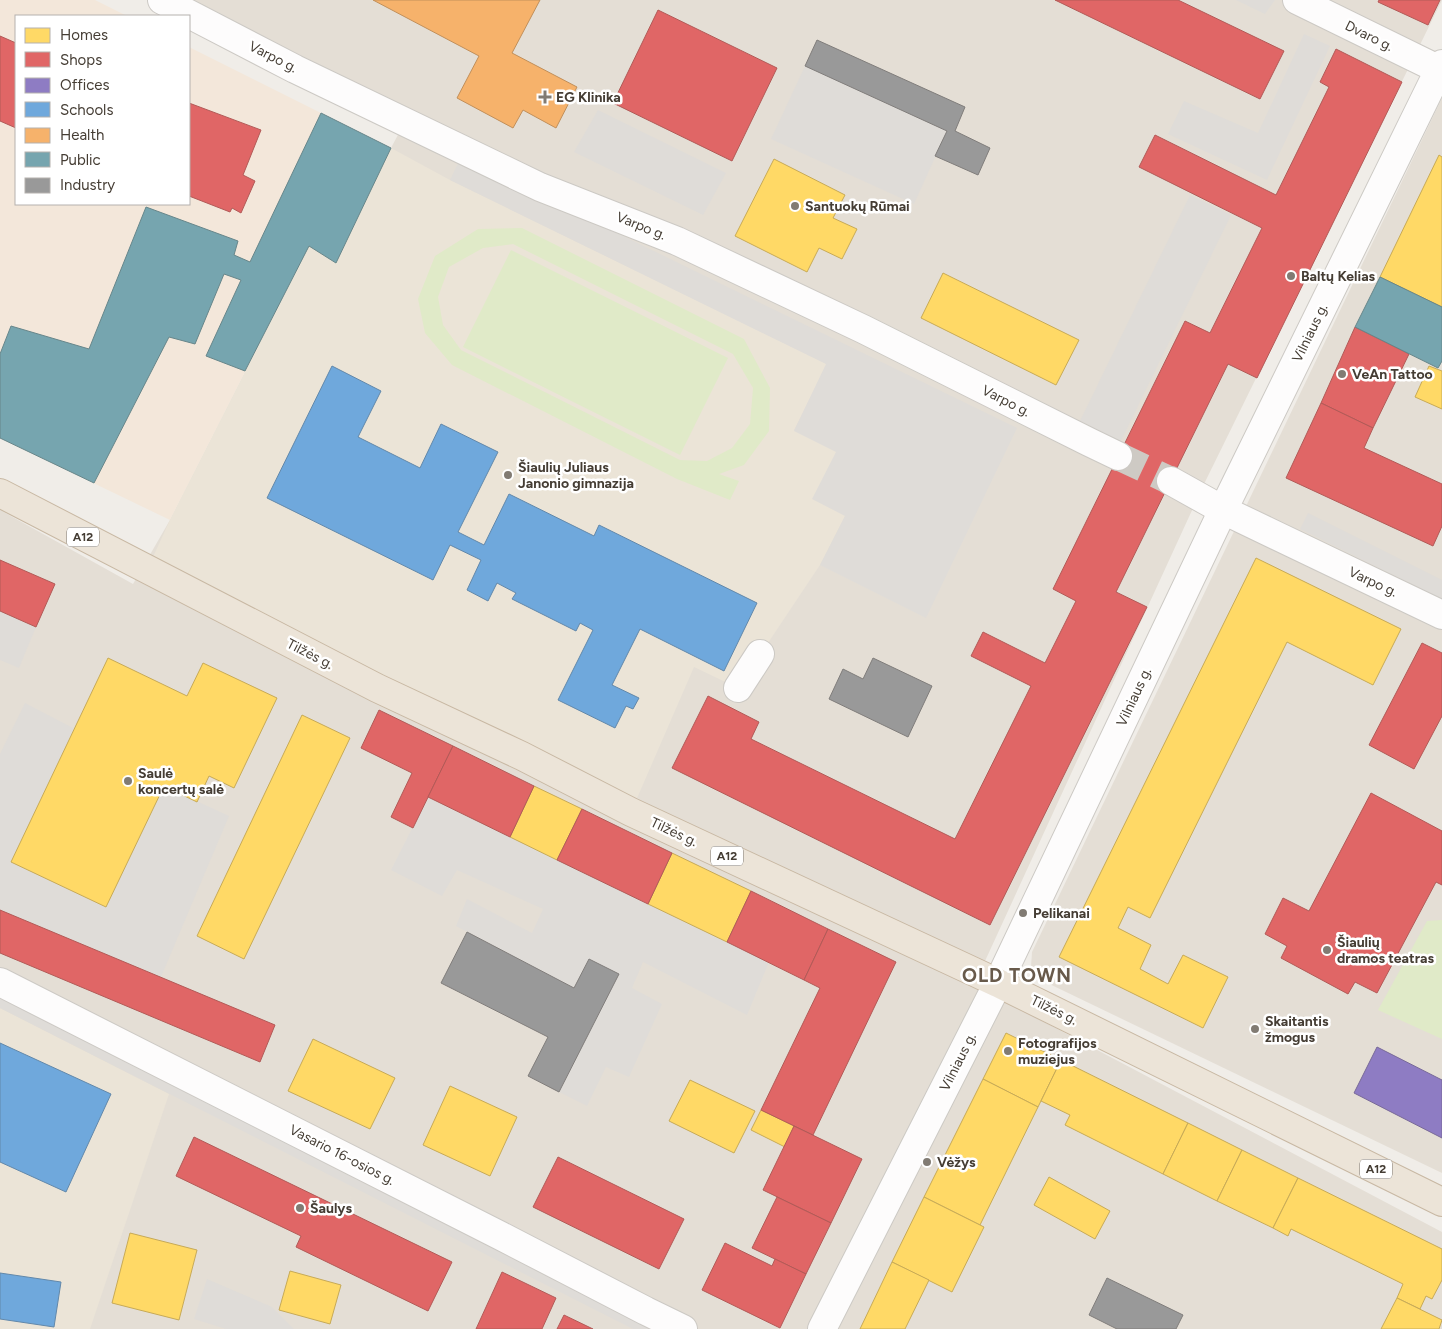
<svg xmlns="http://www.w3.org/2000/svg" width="1442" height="1329" font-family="Figtree,sans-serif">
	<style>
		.residential { fill: #e4ded5 }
		.commercial { fill: #f3e7da }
		.education { fill: #ebe4d7 }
		.green { fill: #e0eac8; fill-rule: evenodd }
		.parking { fill: #dfdcd8 }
		.homes { fill: #ffd966; stroke: #c7aa57 }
		.shops { fill: #e06666; stroke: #b25a57 }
		.offices { fill: #8e7cc3; stroke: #786998 }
		.schools { fill: #6fa8dc; stroke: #6288aa }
		.health { fill: #f6b26b; stroke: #c18f5a }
		.public { fill: #76a5af; stroke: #67868a }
		.industry { fill: #999; stroke: #807d7b }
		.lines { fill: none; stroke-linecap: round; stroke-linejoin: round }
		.minor-tunnel { stroke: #cecac4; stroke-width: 28; stroke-dasharray: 28 14; stroke-linecap: butt }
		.minor-casing { stroke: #ccc9c4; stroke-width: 30 }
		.highway-casing { stroke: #c8b8a3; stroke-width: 30 }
		.minor { stroke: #fdfcfc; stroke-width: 28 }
		.highway { stroke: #ece4d8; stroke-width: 28 }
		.poi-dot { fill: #817b73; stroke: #fff; stroke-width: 2 }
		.labels { text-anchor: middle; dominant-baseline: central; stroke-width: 5; stroke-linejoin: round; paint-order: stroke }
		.shield { fill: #fff; stroke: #7d7771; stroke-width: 1 }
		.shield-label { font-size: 12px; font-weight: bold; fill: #453d34 }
		.street-label { font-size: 14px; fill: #453d34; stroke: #fff }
		.poi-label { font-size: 14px; font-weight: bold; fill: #453d34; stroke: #fff; text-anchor: start }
		.district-label { font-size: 19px; font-weight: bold; letter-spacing: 1px; fill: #685a4b; stroke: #fff }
	</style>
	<rect width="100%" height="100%" fill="#f0ede8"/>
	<!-- residential -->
	<g class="residential">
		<polygon points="182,0 1442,0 1205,482 974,985 1442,1232 1442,1329 0,1329 0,510 133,584 170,520 309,246 336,263 391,148 409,114"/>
		<polygon points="1442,98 1442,1173 1037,978 1031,967 1032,952"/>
	</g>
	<!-- commercial -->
	<polygon class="commercial" points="0,0 95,0 127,16 16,16 16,204 189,204 189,47 391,148 336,263 309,246 170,520 0,438"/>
	<!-- education -->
	<g class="education">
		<polygon points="391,148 450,180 827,364 794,430 836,451 845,516 820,565 738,688 694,667 631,812 147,570 170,520 309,246 336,263"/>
		<polygon points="0,1008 169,1094 90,1329 0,1329"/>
	</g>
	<!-- green -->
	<g class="green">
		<path d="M 522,228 L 744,339 L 770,388 L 769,431 L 744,465 L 719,474 L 739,481 L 730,500 L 677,479 L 452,365 L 425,333 L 418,299 L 435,256 L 478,229 ZM 513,244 L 733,354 L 753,388 L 750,424 L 732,448 L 707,461 L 680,460 L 461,350 L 443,325 L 438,297 L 449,267 L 483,248 Z"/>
		<polygon points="511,250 728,358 680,455 463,347"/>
		<polygon points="1442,920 1442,1039 1378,1010 1427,921"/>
	</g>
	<!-- parking -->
	<g class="parking">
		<polygon points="1236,0 1275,0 1265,14"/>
		<polygon points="1304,34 1330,46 1267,180 1168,134 1184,101 1258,133"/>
		<polygon points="805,66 947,131 914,204 771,139"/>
		<polygon points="598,110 726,173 703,215 574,152"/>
		<polygon points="461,157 1017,428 926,618 820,565 845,516 812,499 836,452 794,431 826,364 450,180"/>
		<polygon points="1190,195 1231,215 1120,443 1079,423"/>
		<polygon points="1308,513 1442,580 1442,599 1300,529"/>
		<polygon points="0,611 36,627 19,668 0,660"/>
		<polygon points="25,703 75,729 12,861 106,907 164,786 229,816 161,977 0,910 0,754"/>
		<polygon points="428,797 769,962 747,1015 643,962 632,988 662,1004 629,1077 606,1067 587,1106 559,1092 619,974 589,959 574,988 456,926 467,899 532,933 543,909 457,870 442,896 391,870"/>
		<polygon points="0,992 663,1329 633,1329 0,1008"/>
		<polygon points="207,1279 272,1307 294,1329 226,1329 194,1319"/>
	</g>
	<!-- homes -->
	<g class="homes">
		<polygon points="1439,155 1442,157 1442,307 1380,277"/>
		<polygon points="774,159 845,195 833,218 857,229 842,259 819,248 807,272 735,236"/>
		<polygon points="943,273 1079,340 1056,385 921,318"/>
		<polygon points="1429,366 1442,371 1442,409 1415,397"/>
		<polygon points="1256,558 1401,629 1373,685 1287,642 1150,918 1128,907 1118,928 1151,945 1140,969 1168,984 1183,955 1228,977 1203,1028 1059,957"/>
		<polygon points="108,658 187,696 203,663 277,698 234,788 209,776 197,802 164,786 106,907 11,862"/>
		<polygon points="302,715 350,738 244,959 197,936"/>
		<polygon points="534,786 582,809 557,860 510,837"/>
		<polygon points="672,853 751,891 727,942 648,904"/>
		<polygon points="1006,1033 1061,1060 1038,1107 983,1079"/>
		<polygon points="313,1039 395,1078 370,1129 288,1091"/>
		<polygon points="1061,1060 1188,1123 1163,1174 1065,1125 1070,1115 1041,1101"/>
		<polygon points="983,1079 1038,1107 980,1225 924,1197"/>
		<polygon points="690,1080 755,1111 734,1153 669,1121"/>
		<polygon points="450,1086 517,1117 490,1176 423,1145"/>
		<polygon points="761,1110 794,1126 785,1147 751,1130"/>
		<polygon points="1188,1123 1242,1150 1217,1201 1163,1174"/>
		<polygon points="1242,1150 1298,1178 1273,1228 1217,1201"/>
		<polygon points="1049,1177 1110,1211 1095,1239 1034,1205"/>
		<polygon points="1298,1178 1442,1249 1442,1280 1432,1299 1426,1296 1420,1309 1397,1298 1403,1284 1291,1229 1288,1236 1273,1228"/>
		<polygon points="924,1197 984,1227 952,1292 892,1262"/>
		<polygon points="130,1233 197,1250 179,1320 112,1303"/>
		<polygon points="892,1262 929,1280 905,1329 860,1329"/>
		<polygon points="290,1271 341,1285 330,1324 279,1310"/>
		<polygon points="1397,1298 1442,1320 1439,1329 1381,1329"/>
	</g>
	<!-- shops -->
	<g class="shops">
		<polygon points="1055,0 1178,0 1284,51 1260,99"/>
		<polygon points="1379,0 1440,0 1428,25 1378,2"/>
		<polygon points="658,10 777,68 732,161 613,103"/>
		<polygon points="0,36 16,43 16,128 0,121"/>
		<polygon points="1336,49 1402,82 1257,378 1228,364 1116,592 1147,607 990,925 672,768 708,696 759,722 751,739 955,839 1031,686 971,656 983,632 1045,663 1076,601 1053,589 1185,321 1210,333 1262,228 1139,167 1155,135 1276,195 1329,87 1320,82"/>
		<polygon points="189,103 261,130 243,175 255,181 241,213 232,208 230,212 189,196"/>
		<polygon points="1355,327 1409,354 1373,428 1321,403"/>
		<polygon points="1321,403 1373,428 1364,448 1442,484 1442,526 1433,546 1286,478"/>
		<polygon points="0,560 55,584 36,627 0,611"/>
		<polygon points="1422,643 1442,653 1442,716 1414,769 1369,745"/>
		<polygon points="379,710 453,746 413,828 391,817 412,773 361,748"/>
		<polygon points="453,746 534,786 510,837 428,797"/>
		<polygon points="1371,793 1442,831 1442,885 1436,882 1377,993 1355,982 1348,994 1281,958 1287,946 1265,934 1283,898 1309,911"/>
		<polygon points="582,809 672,853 648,904 557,860"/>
		<polygon points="751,891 828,929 804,980 727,942"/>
		<polygon points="0,910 275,1025 260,1062 0,953"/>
		<polygon points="828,929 896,962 813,1135 761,1110 820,988 804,980"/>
		<polygon points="794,1126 862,1159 831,1223 763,1190"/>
		<polygon points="194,1137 452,1262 428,1311 296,1247 301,1236 176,1176"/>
		<polygon points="558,1157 684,1219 659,1269 533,1207"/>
		<polygon points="777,1197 831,1223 806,1274 752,1248"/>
		<polygon points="725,1243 772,1266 775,1259 806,1274 780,1328 702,1290"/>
		<polygon points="502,1272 556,1298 542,1329 476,1329"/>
		<polygon points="564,1315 593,1329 557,1329"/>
	</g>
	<!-- offices -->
	<polygon class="offices" points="1377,1047 1442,1080 1442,1138 1354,1093"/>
	<!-- schools -->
	<g class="schools">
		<polygon points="332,366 381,391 358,437 420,468 441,424 498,452 458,532 484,545 509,494 594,536 599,525 757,603 724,671 640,629 612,685 639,698 633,709 626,706 615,728 558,700 593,630 580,623 576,631 512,599 516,593 497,583 488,601 467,590 481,560 450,545 433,580 267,498"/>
		<polygon points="0,1043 111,1094 66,1192 0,1162"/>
		<polygon points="0,1273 61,1282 54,1327 0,1319"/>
	</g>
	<!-- health -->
	<polygon class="health" points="373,0 540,0 512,53 577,87 556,128 523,110 513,128 457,98 479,56"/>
	<!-- public -->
	<g class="public">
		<polygon points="321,113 391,148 336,263 309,246 245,371 206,356 241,280 224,274 195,344 169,337 94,483 0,438 0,354 11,326 89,349 146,207 238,241 234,255 250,262"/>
		<polygon points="1380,277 1442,307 1442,361 1438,368 1355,327"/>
	</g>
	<!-- industry -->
	<g class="industry">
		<polygon points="817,40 965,107 955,131 990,148 978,175 935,156 947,131 805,66"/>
		<polygon points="873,658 932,686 908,737 829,699 843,669 863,679"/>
		<polygon points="467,932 574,988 589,959 619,974 559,1092 528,1076 548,1037 441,983"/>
		<polygon points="1107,1278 1183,1315 1176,1329 1117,1329 1089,1315"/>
	</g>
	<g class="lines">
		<!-- minor-tunnel -->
		<polyline class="minor-tunnel" points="1118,456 1171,481"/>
		<!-- minor casing -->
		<g class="minor-casing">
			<g id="minor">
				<polyline points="162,0 295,69 540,187 677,241 863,329 1089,442 1118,456"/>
				<polyline points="1297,0 1442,71"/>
				<polyline points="1171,481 1223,510 1442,615"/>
				<polyline points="738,688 760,654"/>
				<polyline points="0,982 501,1236 646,1311 683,1329"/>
				<polyline points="822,1329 998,983 1223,510 1442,64"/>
			</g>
		</g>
		<!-- highway casing -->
		<g class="highway-casing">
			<polyline id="highway" points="0,493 377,688 522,756 631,812 998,983 1442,1202"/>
		</g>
		<!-- minor -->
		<use href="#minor" class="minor"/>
		<!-- highway -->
		<use href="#highway" class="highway"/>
	</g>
	<!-- markers -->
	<g class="poi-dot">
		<path d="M542.5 89.5h5v5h5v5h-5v5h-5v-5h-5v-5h5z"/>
		<circle cx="795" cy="206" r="5"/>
		<circle cx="1291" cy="276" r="5"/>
		<circle cx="1342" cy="374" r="5"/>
		<circle cx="508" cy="475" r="5"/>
		<circle cx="128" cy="781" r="5"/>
		<circle cx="1023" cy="913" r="5"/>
		<circle cx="1327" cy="950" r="5"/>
		<circle cx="1255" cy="1029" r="5"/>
		<circle cx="1008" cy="1051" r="5"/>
		<circle cx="927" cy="1162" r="5"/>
		<circle cx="300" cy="1208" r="5"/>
	</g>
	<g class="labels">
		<!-- shield labels -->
		<g class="shield">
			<rect x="67" y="527.5" width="32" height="19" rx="4"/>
			<rect x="711" y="846.5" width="32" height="19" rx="4"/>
			<rect x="1360" y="1159.5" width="32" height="19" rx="4"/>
		</g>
		<g class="shield-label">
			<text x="83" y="537">A12</text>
			<text x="727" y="856">A12</text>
			<text x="1376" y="1169">A12</text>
		</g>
		<!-- street labels -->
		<g class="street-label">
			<text transform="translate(1369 36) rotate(26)">Dvaro g.</text>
			<text transform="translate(273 57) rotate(27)">Varpo g.</text>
			<text transform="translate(641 226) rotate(22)">Varpo g.</text>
			<text transform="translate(1310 333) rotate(-64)">Vilniaus g.</text>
			<text transform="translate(1006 401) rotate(27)">Varpo g.</text>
			<text transform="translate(1373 582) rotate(25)">Varpo g.</text>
			<text transform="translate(310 654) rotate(27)">Tilžės g.</text>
			<text transform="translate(1134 697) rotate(-65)">Vilniaus g.</text>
			<text transform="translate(674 832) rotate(25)">Tilžės g.</text>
			<text transform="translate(1054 1010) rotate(26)">Tilžės g.</text>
			<text transform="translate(958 1062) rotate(-63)">Vilniaus g.</text>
			<text transform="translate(342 1155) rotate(27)">Vasario 16-osios g.</text>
		</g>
		<!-- poi labels -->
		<g class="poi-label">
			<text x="556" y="97">EG Klinika</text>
			<text x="805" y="206">Santuokų Rūmai</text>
			<text x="1301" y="276">Baltų Kelias</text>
			<text x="1352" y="374">VeAn Tattoo</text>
			<text x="518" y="467">Šiaulių Juliaus<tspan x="518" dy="16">Janonio gimnazija</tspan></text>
			<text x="138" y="773">Saulė<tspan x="138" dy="16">koncertų salė</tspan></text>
			<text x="1033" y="913">Pelikanai</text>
			<text x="1337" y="942">Šiaulių<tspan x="1337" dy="16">dramos teatras</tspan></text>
			<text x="1265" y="1021">Skaitantis<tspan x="1265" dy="16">žmogus</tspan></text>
			<text x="1018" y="1043">Fotografijos<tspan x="1018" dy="16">muziejus</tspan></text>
			<text x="937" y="1162">Vėžys</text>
			<text x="310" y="1208">Šaulys</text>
		</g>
		<!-- district labels -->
		<g class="district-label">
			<text x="1017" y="975">OLD TOWN</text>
		</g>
	</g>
	<!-- legend -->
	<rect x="15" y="15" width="175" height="190" fill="#ffffff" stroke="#b5b1ae"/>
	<rect x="25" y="28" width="25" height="15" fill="#ffd966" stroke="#b5b1ae"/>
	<text x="60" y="40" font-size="15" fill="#453d34">Homes</text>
	<rect x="25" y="52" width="25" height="15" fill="#e06666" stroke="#b5b1ae"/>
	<text x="60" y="65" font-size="15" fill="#453d34">Shops</text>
	<rect x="25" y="78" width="25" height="15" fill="#8e7cc3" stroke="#b5b1ae"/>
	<text x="60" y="90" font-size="15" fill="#453d34">Offices</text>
	<rect x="25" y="102" width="25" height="15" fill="#6fa8dc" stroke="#b5b1ae"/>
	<text x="60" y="115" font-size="15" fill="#453d34">Schools</text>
	<rect x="25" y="128" width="25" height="15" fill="#f6b26b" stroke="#b5b1ae"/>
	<text x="60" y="140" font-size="15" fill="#453d34">Health</text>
	<rect x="25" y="152" width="25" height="15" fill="#76a5af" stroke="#b5b1ae"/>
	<text x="60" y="165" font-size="15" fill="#453d34">Public</text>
	<rect x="25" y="178" width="25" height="15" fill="#999999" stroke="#b5b1ae"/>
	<text x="60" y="190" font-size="15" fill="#453d34">Industry</text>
</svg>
